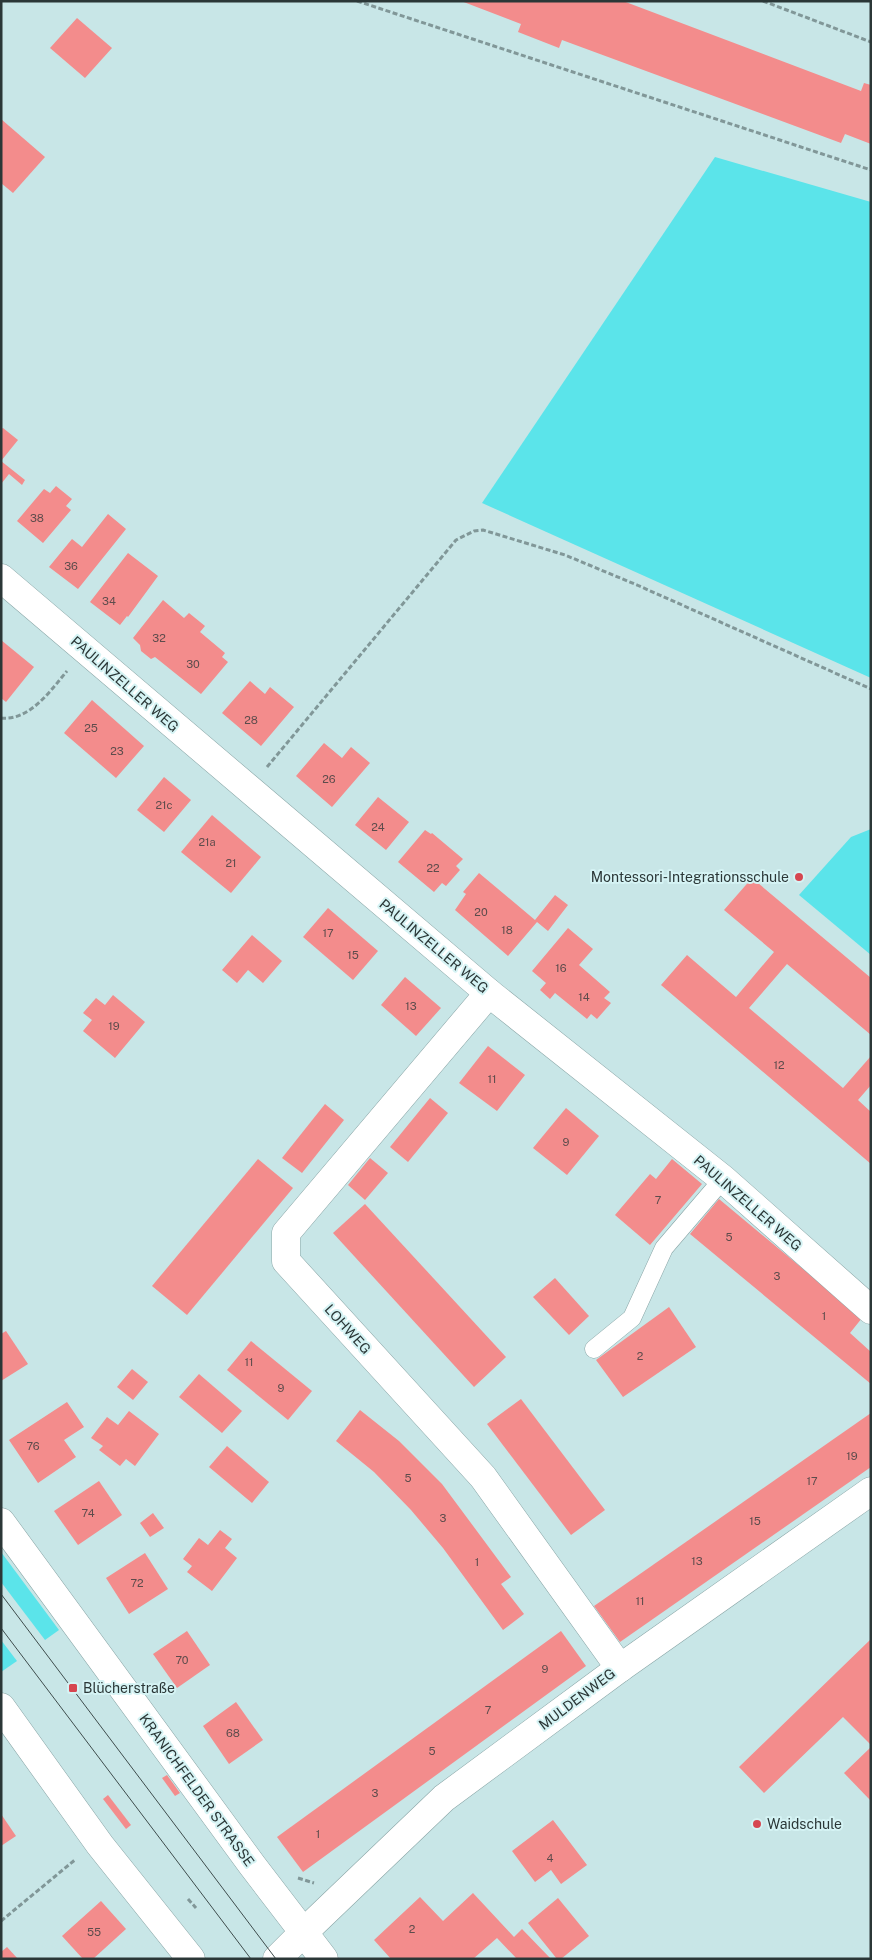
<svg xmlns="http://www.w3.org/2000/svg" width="872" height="1960" font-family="'Public Sans',sans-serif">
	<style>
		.green { fill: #5be4ea }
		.building { fill: #f38c8c }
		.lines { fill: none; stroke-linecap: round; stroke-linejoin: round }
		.service-casing { stroke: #89a5a6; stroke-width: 19 }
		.minor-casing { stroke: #89a5a6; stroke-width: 29 }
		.secondary-casing { stroke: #89a5a6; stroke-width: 29 }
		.path { stroke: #819798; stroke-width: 3; stroke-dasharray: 5 2.5; stroke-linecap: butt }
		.service { stroke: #fff; stroke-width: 18 }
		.minor { stroke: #fff; stroke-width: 28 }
		.secondary { stroke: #fff; stroke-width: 28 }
		.tram { stroke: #3f4d4d; stroke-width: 1 }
		.poi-dot { fill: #d64650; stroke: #d5f3f4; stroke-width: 2 }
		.labels { text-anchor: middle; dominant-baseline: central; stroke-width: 4; stroke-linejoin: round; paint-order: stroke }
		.number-label { font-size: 11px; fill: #5d4c4c }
		.street-label { font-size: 14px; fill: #2b3737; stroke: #d5f3f4 }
		.poi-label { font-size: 14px; fill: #2b3737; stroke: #d5f3f4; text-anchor: start }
	</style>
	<rect width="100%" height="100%" fill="#c8e6e7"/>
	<!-- green -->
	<g class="green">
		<polygon points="715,157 871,202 871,678 482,503"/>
		<polygon points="871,829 871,955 799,895 851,837"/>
		<polygon points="1,1552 59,1630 45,1640 1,1582"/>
		<polygon points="1,1640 17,1661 1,1672"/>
	</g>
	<!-- building -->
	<g class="building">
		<polygon points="461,1 623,1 861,91 864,83 871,85 871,144 845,134 841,143 562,40 559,48 518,32 521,24"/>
		<polygon points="77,18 112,48 85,78 50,48"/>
		<polygon points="1,119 45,157 13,193 1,183"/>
		<polygon points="3,428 18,440 1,461 1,429"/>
		<polygon points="1,461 25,480 22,485 9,474 1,484"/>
		<polygon points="56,486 72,499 66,506 71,510 43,543 17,521 44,489 50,493"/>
		<polygon points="108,514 126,529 78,589 49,567 72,539 82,547"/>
		<polygon points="128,553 158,576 128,617 127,616 120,625 90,602"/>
		<polygon points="163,600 184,618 189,613 205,626 200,632 225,653 222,657 228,662 201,694 155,657 151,659 141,651 140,645 133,638"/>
		<polygon points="1,640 34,667 6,702 1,698"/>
		<polygon points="250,681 265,694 270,687 294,707 261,746 222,713"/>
		<polygon points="92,700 144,746 116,778 64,733"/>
		<polygon points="324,743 342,758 351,747 370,763 332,807 296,776"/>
		<polygon points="164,777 191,800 164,832 137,810"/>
		<polygon points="378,797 409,822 386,850 355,825"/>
		<polygon points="212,815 261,857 231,893 181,852"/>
		<polygon points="425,830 431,834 432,833 463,859 456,866 460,870 446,886 442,883 434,892 398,862"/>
		<polygon points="479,873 535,920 555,895 568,905 548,931 537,922 508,956 455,910 466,894 463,892"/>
		<polygon points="752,878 871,978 871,1035 787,964 749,1008 843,1088 871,1056 871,1085 858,1100 871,1112 871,1164 661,985 687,955 736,997 774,952 724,910"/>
		<polygon points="328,908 378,951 353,980 303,937"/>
		<polygon points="568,928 593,949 579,965 610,992 604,998 611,1003 597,1019 591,1014 587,1019 555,993 550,999 540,990 546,983 532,971"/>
		<polygon points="252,935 282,961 263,983 248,970 237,983 222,970"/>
		<polygon points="405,977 441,1008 416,1036 381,1005"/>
		<polygon points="113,995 145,1022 115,1058 83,1031 92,1020 83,1013 96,998 105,1005"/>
		<polygon points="488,1046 525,1075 497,1111 459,1083"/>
		<polygon points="430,1098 448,1113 408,1162 390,1147"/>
		<polygon points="325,1104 344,1120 302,1173 282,1158"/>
		<polygon points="566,1108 599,1136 567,1175 533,1148"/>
		<polygon points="370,1158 388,1173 365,1200 348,1185"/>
		<polygon points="258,1159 293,1188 187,1315 152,1286"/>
		<polygon points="672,1159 702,1184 650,1245 615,1215 650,1174 656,1179"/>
		<polygon points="719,1199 862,1318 850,1333 871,1352 871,1384 690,1234"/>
		<polygon points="365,1204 506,1357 474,1387 333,1233"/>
		<polygon points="555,1278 589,1316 569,1335 533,1297"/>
		<polygon points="669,1307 696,1347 623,1397 596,1360"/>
		<polygon points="6,1331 28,1364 1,1381 1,1334"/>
		<polygon points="251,1341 312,1391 288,1420 227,1370"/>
		<polygon points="132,1369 148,1382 133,1400 117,1387"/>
		<polygon points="199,1374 242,1411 222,1433 179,1397"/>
		<polygon points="521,1399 605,1510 571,1535 487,1424"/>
		<polygon points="67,1402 84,1427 64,1440 76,1457 38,1483 9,1440"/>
		<polygon points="360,1410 399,1441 442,1484 511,1577 501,1584 524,1614 503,1630 443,1548 411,1510 374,1472 336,1441"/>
		<polygon points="129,1411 159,1434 135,1466 126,1459 120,1466 99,1450 103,1446 91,1438 107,1417 118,1425"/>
		<polygon points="871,1413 871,1467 620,1642 594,1606"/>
		<polygon points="227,1446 269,1482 252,1503 209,1467"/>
		<polygon points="99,1481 122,1515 78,1545 54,1511"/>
		<polygon points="153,1513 164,1528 150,1537 140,1523"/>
		<polygon points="220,1530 232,1539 225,1548 237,1558 212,1591 187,1572 192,1566 183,1559 199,1538 208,1545"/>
		<polygon points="145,1553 168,1589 129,1614 106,1578"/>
		<polygon points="187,1631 210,1665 177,1688 153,1654"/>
		<polygon points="561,1631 586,1666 303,1872 277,1837"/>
		<polygon points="871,1639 871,1745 843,1717 764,1793 739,1767"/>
		<polygon points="236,1702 263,1740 229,1764 203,1726"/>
		<polygon points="871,1747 871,1801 844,1773"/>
		<polygon points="167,1775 180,1793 175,1796 162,1778"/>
		<polygon points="108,1795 131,1825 126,1829 103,1799"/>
		<polygon points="1,1814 16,1836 1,1846"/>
		<polygon points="553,1820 587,1865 561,1884 551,1870 535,1882 512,1851"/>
		<polygon points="473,1893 514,1937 522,1929 551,1959 517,1959 497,1938 473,1959 391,1959 374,1940 420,1897 443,1921"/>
		<polygon points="558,1898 589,1936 561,1959 557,1959 528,1923"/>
		<polygon points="101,1901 126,1929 93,1959 83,1959 62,1936"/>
		<polygon points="7,1947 18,1959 1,1959 1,1952"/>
	</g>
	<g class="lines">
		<!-- service casing -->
		<g class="service-casing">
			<polyline id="service" points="594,1349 632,1318 664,1248 723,1179"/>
		</g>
		<!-- minor casing -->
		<g class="minor-casing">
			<g id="minor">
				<polyline points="1,578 489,993 723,1179 871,1310"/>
				<polyline points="489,993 286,1233 286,1261 483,1477 620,1668"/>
				<polyline points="303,1933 444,1798 620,1668 871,1491"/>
			</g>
		</g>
		<!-- secondary casing -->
		<g class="secondary-casing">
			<g id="secondary">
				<polyline points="1,1522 252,1865 324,1959"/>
				<polyline points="1,1707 100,1845 191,1959"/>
				<polyline points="277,1959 303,1933"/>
			</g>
		</g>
		<!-- path -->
		<g class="path">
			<polyline points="357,1 871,170"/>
			<polyline points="763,1 871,42"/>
			<path d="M 1,718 C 30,721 51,690 67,671"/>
			<polyline points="267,767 456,540 474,531 483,530 565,555 637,585 871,689"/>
			<polyline points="298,1878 314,1883"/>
			<polyline points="188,1899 196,1908"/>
			<polyline points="1,1921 76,1859"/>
		</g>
		<!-- service -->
		<use href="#service" class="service"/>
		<!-- minor -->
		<use href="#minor" class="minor"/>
		<!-- secondary -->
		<use href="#secondary" class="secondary"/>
		<!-- tram -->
		<g class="tram">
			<polyline points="1,1594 276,1959"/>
			<polyline points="1,1628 251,1959"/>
		</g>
	</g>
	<!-- markers -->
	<g class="poi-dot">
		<circle cx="799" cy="877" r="5"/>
		<rect x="68" y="1683" width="10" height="10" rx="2.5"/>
		<circle cx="757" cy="1824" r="5"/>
	</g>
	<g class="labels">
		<!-- number labels -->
		<g class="number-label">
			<text x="37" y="518">38</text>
			<text x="71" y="566">36</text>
			<text x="109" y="601">34</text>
			<text x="159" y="638">32</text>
			<text x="193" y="664">30</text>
			<text x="251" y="720">28</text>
			<text x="91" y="728">25</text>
			<text x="117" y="751">23</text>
			<text x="329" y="779">26</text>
			<text x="164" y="805">21c</text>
			<text x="378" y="827">24</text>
			<text x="207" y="842">21a</text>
			<text x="231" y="863">21</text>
			<text x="433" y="868">22</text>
			<text x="481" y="912">20</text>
			<text x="507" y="930">18</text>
			<text x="328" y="933">17</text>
			<text x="353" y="955">15</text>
			<text x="561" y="968">16</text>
			<text x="584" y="997">14</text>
			<text x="411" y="1006">13</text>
			<text x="114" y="1026">19</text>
			<text x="779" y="1065">12</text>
			<text x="492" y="1079">11</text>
			<text x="566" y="1142">9</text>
			<text x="658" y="1200">7</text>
			<text x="729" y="1237">5</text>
			<text x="777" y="1276">3</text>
			<text x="824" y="1316">1</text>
			<text x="640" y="1356">2</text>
			<text x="249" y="1362">11</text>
			<text x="281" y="1388">9</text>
			<text x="33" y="1446">76</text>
			<text x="852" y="1456">19</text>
			<text x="408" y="1478">5</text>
			<text x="812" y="1481">17</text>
			<text x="88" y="1513">74</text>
			<text x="443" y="1518">3</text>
			<text x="755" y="1521">15</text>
			<text x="697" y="1561">13</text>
			<text x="477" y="1562">1</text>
			<text x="137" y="1583">72</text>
			<text x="640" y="1601">11</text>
			<text x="182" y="1660">70</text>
			<text x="545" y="1669">9</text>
			<text x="488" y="1710">7</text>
			<text x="233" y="1733">68</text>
			<text x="432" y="1751">5</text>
			<text x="375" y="1793">3</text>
			<text x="318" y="1834">1</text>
			<text x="550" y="1858">4</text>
			<text x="412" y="1929">2</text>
			<text x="94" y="1932">55</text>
		</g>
		<!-- street labels -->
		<g class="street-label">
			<text transform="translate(125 684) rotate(41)">PAULINZELLER WEG</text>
			<text transform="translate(434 946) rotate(40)">PAULINZELLER WEG</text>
			<text transform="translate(748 1203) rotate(41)">PAULINZELLER WEG</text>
			<text transform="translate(348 1329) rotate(48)">LOHWEG</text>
			<text transform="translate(577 1699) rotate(-37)">MULDENWEG</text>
			<text transform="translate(197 1790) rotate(54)">KRANICHFELDER STRASSE</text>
		</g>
		<!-- poi labels -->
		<g class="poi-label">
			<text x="789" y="877" text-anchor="end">Montessori-Integrationsschule</text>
			<text x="83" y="1688">Blücherstraße</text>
			<text x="767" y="1824">Waidschule</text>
		</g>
	</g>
	<!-- border -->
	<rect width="872" height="1960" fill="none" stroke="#2b3737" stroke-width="5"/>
</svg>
